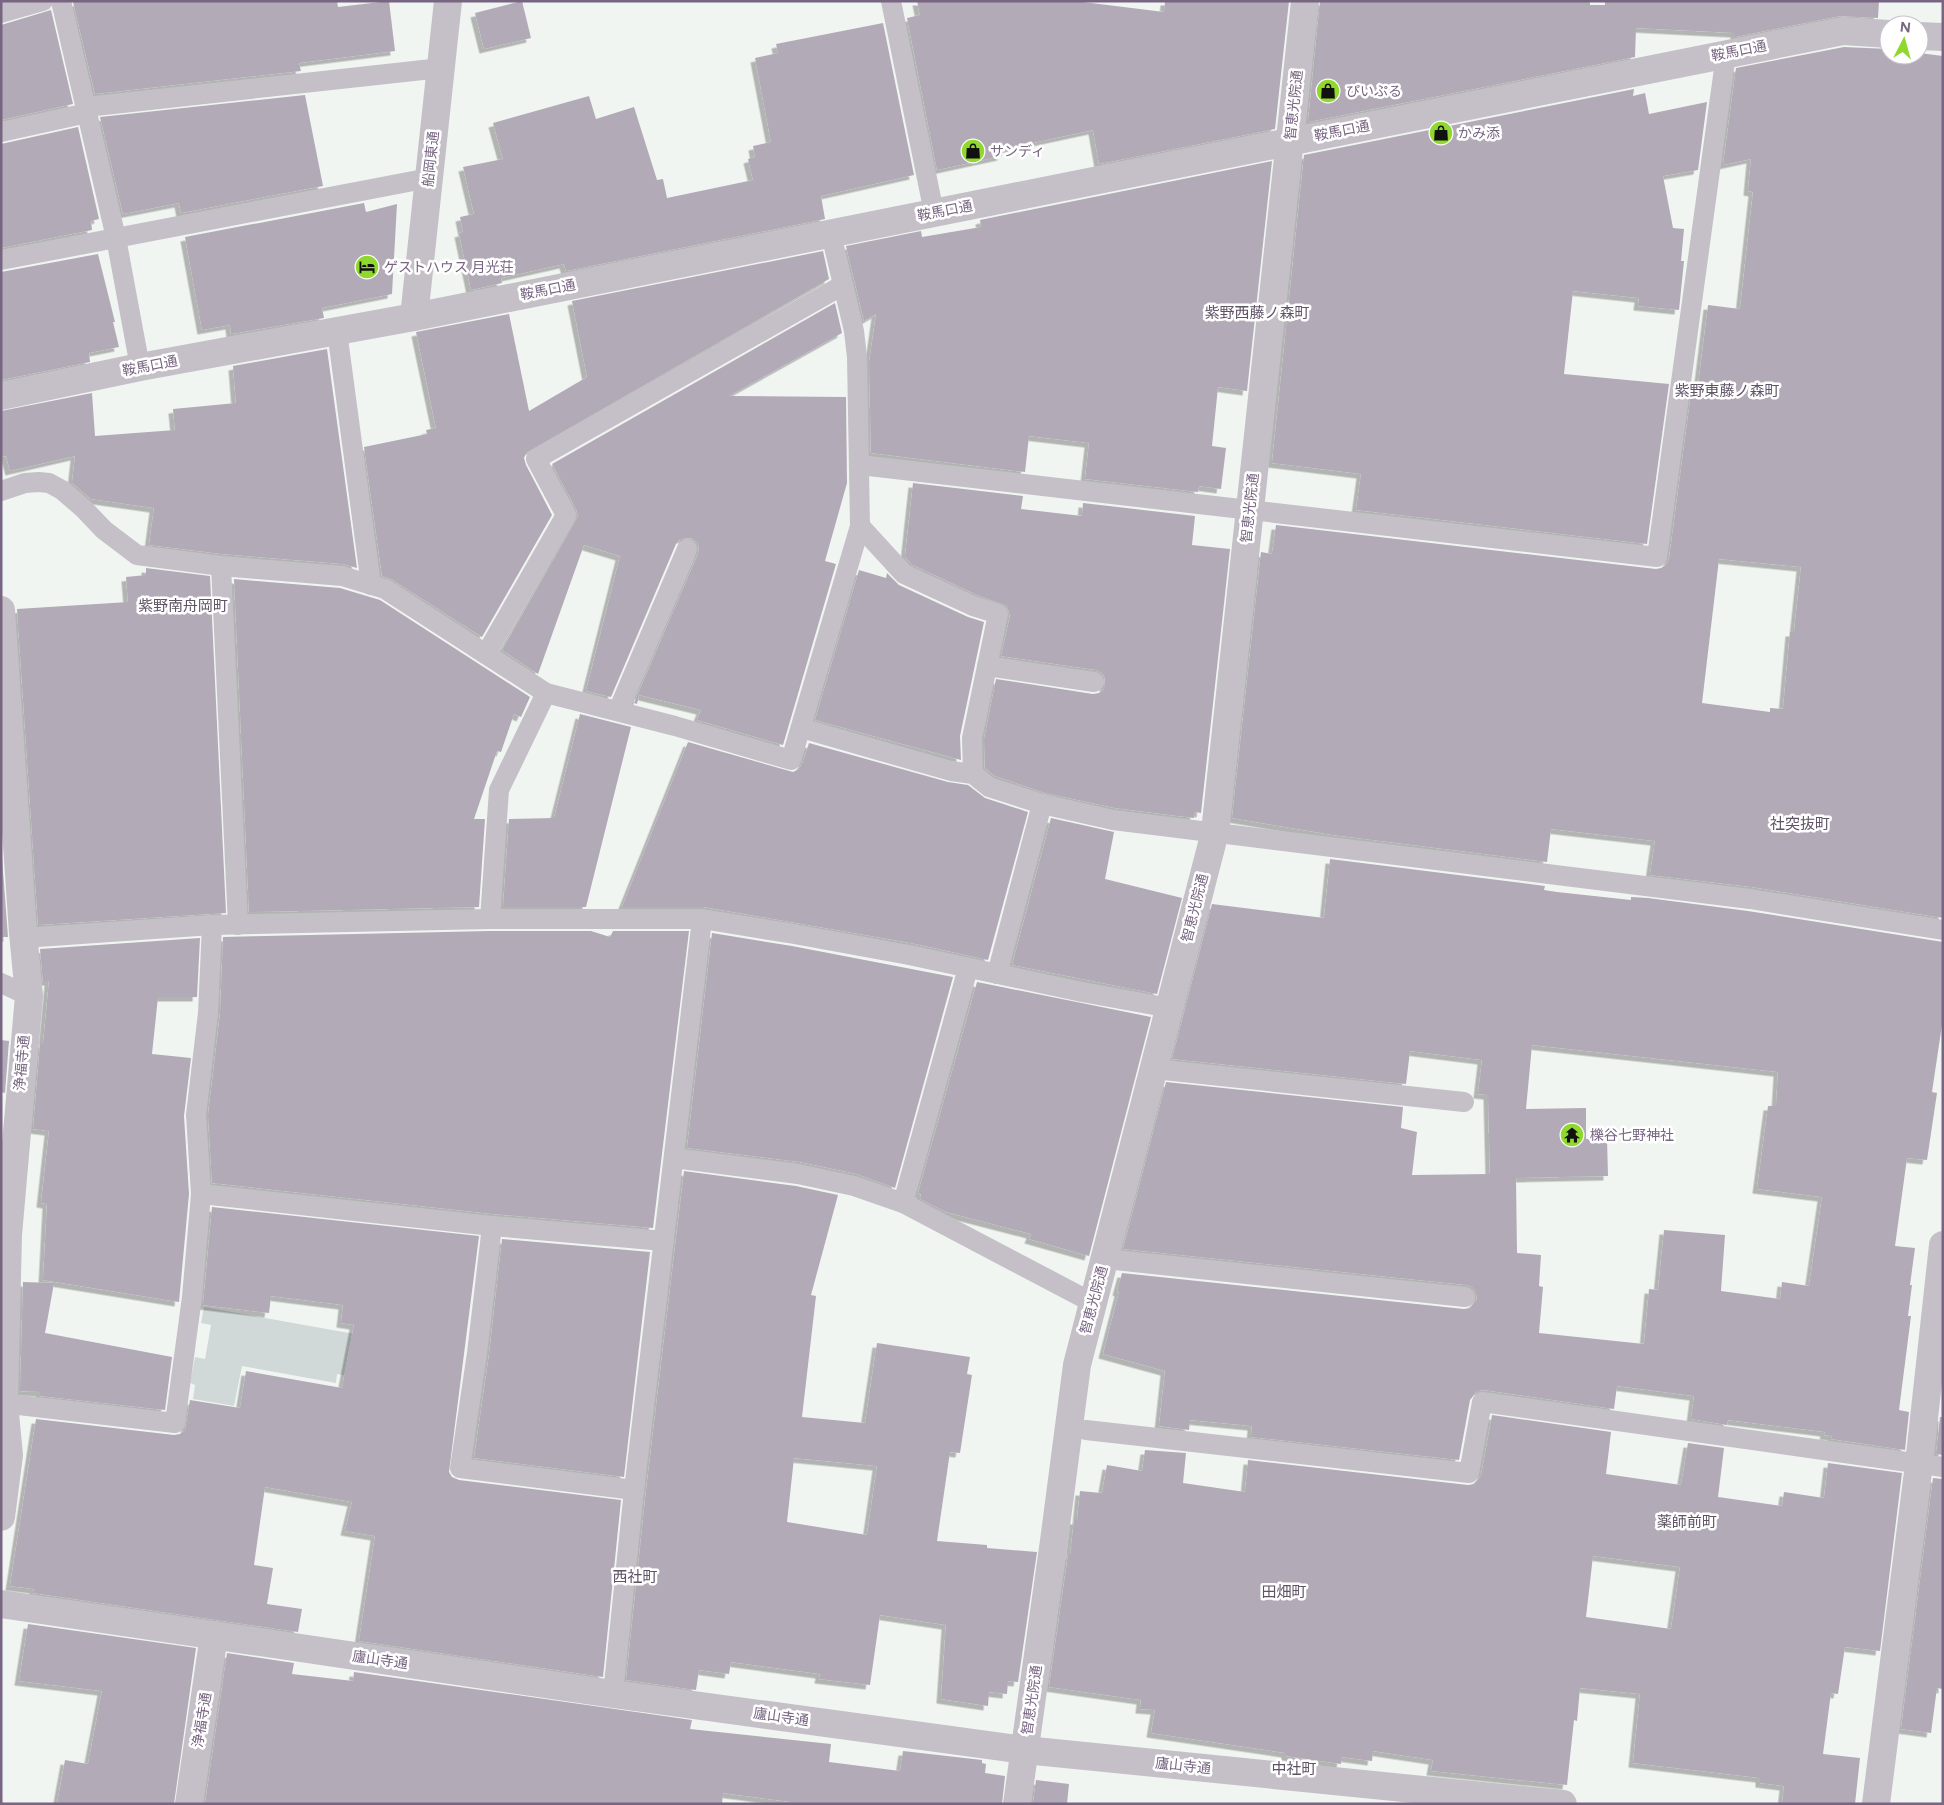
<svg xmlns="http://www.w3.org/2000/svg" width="1944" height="1805" font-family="Figtree,'Noto Sans JP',sans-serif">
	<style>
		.green { fill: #d1d9d8 }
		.building { fill: #b2abb7; fill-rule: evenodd; filter: url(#shadow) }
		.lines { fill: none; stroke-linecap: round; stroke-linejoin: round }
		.service { stroke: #c5c0c7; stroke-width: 20 }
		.minor { stroke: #c5c0c7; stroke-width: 28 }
		.tertiary { stroke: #c5c0c7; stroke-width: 28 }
		.labels { text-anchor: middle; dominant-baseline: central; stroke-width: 5; stroke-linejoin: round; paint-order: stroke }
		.street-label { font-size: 14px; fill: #776581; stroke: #fff }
		.poi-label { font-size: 14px; fill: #776581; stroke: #fff; text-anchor: start }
		.neighbourhood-label { font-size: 15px; fill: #5f5366; stroke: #fff }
	</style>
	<defs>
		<filter id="shadow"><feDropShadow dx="-4.5" dy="4.5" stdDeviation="0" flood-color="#0004"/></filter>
	</defs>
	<rect width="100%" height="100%" fill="#f1f5f2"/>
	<!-- green -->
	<polygon class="green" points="204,1307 377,1338 369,1380 337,1374 336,1383 242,1366 234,1406 193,1399 195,1385 190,1383 195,1357 205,1359 211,1325 201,1323"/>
	<!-- building -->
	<g class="building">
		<polygon points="337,1 338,7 389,1 395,51 299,63 301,71 95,94 73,2"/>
		<polygon points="522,1 531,38 484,49 475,13"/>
		<polygon points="917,1 1075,1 1164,12 1165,1 1289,1 1275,129 1099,164 1093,130 1000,150 1002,156 937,170 907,18 920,15"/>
		<polygon points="1320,1 1590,1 1590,5 1605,5 1605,1 1879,1 1878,18 1840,16 1735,37 1735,33 1636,28 1635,57 1308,122"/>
		<polygon points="51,10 73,104 1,120 1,25"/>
		<polygon points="883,23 914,175 821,196 825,219 566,271 564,264 501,278 502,283 471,290 459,233 463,232 460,217 474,214 463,167 503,159 493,123 589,96 596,119 634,107 657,180 663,179 667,198 753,180 748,159 755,157 753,146 771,142 755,58 778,53 776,44"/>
		<path d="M 1844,47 L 1889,49 L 1889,55 L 1919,55 L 1919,53 L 1943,56 L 1943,918 L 1752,887 L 1650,875 L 1655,841 L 1551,829 L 1547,862 L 1333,835 L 1232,818 L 1261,552 L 1272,554 L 1276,525 L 1656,569 L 1661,568 L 1666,565 L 1669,559 L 1692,386 L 1698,386 L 1708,305 L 1740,309 L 1753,192 L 1748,191 L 1751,159 L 1723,165 L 1736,68 ZM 1719,559 L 1801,567 L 1794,632 L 1790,632 L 1783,709 L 1770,708 L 1770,712 L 1702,703 Z"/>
		<polygon points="1634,89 1633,96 1645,93 1649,114 1707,102 1698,170 1663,176 1673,228 1684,229 1681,261 1684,261 1679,310 1638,306 1639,298 1573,291 1564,374 1669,384 1647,544 1356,510 1361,474 1272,463 1304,155"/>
		<polygon points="305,95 323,186 181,213 179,203 123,214 100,117"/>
		<polygon points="78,127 99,219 91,221 92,230 1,248 1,144"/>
		<polygon points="1272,161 1247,391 1218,387 1212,446 1226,448 1221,489 1199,486 1198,492 1085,479 1089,443 1029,436 1025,472 871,453 869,363 876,314 864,321 846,246 921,231 922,237 981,227 980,220"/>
		<polygon points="364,203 366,212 397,204 392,294 322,308 324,318 231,334 230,325 202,330 185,237"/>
		<polygon points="823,251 829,279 526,453 524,458 526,465 552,515 482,637 391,579 382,576 364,447 427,434 426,430 436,428 416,332 509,314 529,411 587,377 572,301"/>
		<polygon points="98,254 115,322 113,322 119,347 89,353 90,362 1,380 1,272"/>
		<polygon points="835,303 842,333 729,396 846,397 847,483 825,561 836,564 783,745 697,720 701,710 639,695 637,704 634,703 698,554 699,548 697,542 691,538 680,539 676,544 611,697 586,691 620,556 584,545 538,674 502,650 578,516 576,509 552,464"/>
		<polygon points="327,349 357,568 343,564 222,554 149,545 154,508 91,499 72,483 75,456 10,471 6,456 1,457 1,411 92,393 95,436 175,430 173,409 236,403 233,366"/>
		<polygon points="913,483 1023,496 1021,509 1082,516 1083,503 1195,516 1192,545 1230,549 1201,813 1195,812 1194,818 1115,808 1045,793 995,776 985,768 984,739 996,679 1093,694 1099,693 1104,689 1105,678 1102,673 1096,670 1001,656 1010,616 1007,606 977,595 911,564 905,557"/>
		<polygon points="146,568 210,576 226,913 38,925 17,609 128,602 126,577 146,575"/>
		<polygon points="859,570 886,578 887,573 899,585 968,617 984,622 960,736 961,760 815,720"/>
		<polygon points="234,579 340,588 380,600 530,697 521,717 514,714 501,752 497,751 474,819 485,819 479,907 249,912"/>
		<polygon points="580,714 631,727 586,907 503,907 509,819 554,818"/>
		<polygon points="688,742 793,772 799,769 802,764 809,743 948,782 968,785 985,798 1028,812 988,960 911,943 704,907 622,907"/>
		<polygon points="1051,818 1114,832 1105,879 1182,898 1157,994 1012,965"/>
		<polygon points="1,844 8,937 1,937"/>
		<path d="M 1330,859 L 1545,886 L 1544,890 L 1557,892 L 1631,900 L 1631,897 L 1648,898 L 1748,911 L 1943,942 L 1943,1018 L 1932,1092 L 1937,1093 L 1927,1160 L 1907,1158 L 1895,1246 L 1915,1248 L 1910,1285 L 1912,1285 L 1908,1316 L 1911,1316 L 1899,1410 L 1909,1412 L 1905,1450 L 1831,1439 L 1832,1436 L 1824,1435 L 1825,1432 L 1728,1420 L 1727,1425 L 1691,1419 L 1694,1396 L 1617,1386 L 1614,1409 L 1484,1390 L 1477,1391 L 1470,1400 L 1459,1460 L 1251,1437 L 1252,1426 L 1190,1420 L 1189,1430 L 1159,1426 L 1165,1371 L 1103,1354 L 1119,1292 L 1117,1291 L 1122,1273 L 1464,1309 L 1470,1308 L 1477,1299 L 1476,1292 L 1472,1287 L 1466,1285 L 1123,1249 L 1166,1082 L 1403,1107 L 1401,1128 L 1417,1132 L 1412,1175 L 1490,1174 L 1488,1095 L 1478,1094 L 1482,1060 L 1410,1051 L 1406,1084 L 1172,1059 L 1212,904 L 1324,918 ZM 1532,1045 L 1778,1072 L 1776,1106 L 1768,1106 L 1757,1189 L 1822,1197 L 1809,1286 L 1782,1282 L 1780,1299 L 1721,1291 L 1725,1235 L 1664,1230 L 1658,1290 L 1649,1289 L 1644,1344 L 1539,1333 L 1543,1287 L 1539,1286 L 1541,1255 L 1517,1253 L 1516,1178 L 1608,1176 L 1607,1139 L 1586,1139 L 1586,1108 L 1526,1109 Z"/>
		<polygon points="490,931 591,931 610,937 613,931 689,931 653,1228 493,1214 212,1183 208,1115 220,1014 223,937"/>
		<polygon points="712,933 792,946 953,977 895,1188 857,1174 800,1162 687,1148"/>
		<polygon points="200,938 197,997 158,997 152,1054 191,1058 184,1116 189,1194 179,1302 43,1280 47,1204 41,1203 49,1131 33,1129 40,1044 43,1044 49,981 43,981 40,949"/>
		<polygon points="977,982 1151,1017 1089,1256 1029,1239 1031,1234 946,1212 920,1199 921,1194 918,1193"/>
		<polygon points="1,1040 9,1041 5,1093 1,1092"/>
		<path d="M 684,1171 L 796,1186 L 838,1195 L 811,1295 L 816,1296 L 802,1417 L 865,1423 L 877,1343 L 970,1357 L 967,1374 L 972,1375 L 960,1453 L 950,1452 L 937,1541 L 987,1545 L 987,1548 L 1037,1552 L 1018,1682 L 1008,1681 L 1007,1694 L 989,1692 L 988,1706 L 941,1699 L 946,1625 L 880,1615 L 870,1685 L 819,1679 L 820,1674 L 731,1662 L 729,1674 L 699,1670 L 696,1690 L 626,1680 L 646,1491 ZM 794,1458 L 877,1466 L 867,1535 L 787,1522 Z"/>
		<polygon points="212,1207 479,1236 449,1472 452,1477 459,1480 621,1500 603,1677 359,1641 375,1536 345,1531 352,1502 265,1487 254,1565 273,1568 267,1604 302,1609 298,1632 33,1593 34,1589 10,1586 36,1419 174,1435 180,1434 185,1430 190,1400 240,1408 246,1371 342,1388 354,1325 341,1323 343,1305 271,1296 269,1313 203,1305"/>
		<polygon points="502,1239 650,1252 624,1477 474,1458 489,1355"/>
		<polygon points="23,1282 54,1283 45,1333 172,1357 165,1410 40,1396 40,1392 20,1391"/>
		<path d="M 1492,1415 L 1611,1432 L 1606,1474 L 1681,1485 L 1688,1443 L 1724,1448 L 1718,1497 L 1782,1506 L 1784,1492 L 1824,1498 L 1828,1463 L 1902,1473 L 1880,1651 L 1845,1647 L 1838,1694 L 1831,1693 L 1823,1754 L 1860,1758 L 1855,1804 L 1782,1804 L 1784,1786 L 1760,1783 L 1760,1778 L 1633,1763 L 1640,1694 L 1580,1688 L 1577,1721 L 1574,1720 L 1567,1785 L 1431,1771 L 1433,1760 L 1373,1751 L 1372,1761 L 1342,1757 L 1341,1764 L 1286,1756 L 1286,1753 L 1151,1733 L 1155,1710 L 1140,1709 L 1141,1700 L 1049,1687 L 1068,1555 L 1070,1555 L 1074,1520 L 1077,1520 L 1080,1491 L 1102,1493 L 1107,1465 L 1142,1471 L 1145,1450 L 1186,1453 L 1183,1483 L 1245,1492 L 1248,1460 L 1468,1485 L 1474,1484 L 1481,1476 ZM 1593,1556 L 1680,1567 L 1671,1629 L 1586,1617 Z"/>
		<polygon points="1940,1417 1943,1417 1943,1455 1936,1454"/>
		<polygon points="1933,1478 1943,1479 1943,1689 1937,1688 1931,1733 1901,1729"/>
		<polygon points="28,1624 196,1648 174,1804 57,1804 65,1760 88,1764 102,1691 19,1681"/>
		<polygon points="227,1653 294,1663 292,1674 353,1681 354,1672 692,1720 690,1729 831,1744 829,1762 900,1771 903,1751 982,1760 982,1763 986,1764 985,1773 1005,1776 1002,1804 791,1804 791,1802 723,1793 722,1804 205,1804"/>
		<polygon points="1036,1780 1069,1784 1067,1804 1033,1804"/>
	</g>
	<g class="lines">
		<!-- service -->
		<g class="service">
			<polyline points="61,1 116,238 140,367"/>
			<polyline points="891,1 934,213"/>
			<polyline points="1,13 43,1"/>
			<polyline points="86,107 441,68"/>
			<polyline points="1,132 87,113"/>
			<polyline points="1,260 429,178"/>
			<polyline points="337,331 371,585"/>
			<polyline points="860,465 1657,557 1726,54"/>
			<polyline points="1,491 25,483 39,482 49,483 62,490 84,509 104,530 137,555 221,566 342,576 385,589 546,693 675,726 791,760 860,526 857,357 854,331 831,234"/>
			<polyline points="860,526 904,574 973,606 998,614 972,738 973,774"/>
			<polyline points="221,566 238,925"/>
			<polyline points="486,654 566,515 536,459 843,285"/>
			<polyline points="987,666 1094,682"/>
			<polyline points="618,711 687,549"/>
			<polyline points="801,728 951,771 973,774 989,787 1042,804 1113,820 1750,899 1943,930"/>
			<polyline points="490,919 499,790 546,693"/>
			<polyline points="23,938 212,925 490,919 702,919 794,934 909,955 1082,992 1170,1008"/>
			<polyline points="997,974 1042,804"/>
			<polyline points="1,983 29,996"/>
			<polyline points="1154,1069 1464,1102"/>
			<polyline points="674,1158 798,1174 854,1186 903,1203 1093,1303"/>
			<polyline points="201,1194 492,1226 664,1241"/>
			<polyline points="903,1203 968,968"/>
			<polyline points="492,1226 477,1353 460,1468 634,1490"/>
			<polyline points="1105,1259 1465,1297"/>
			<polyline points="1,1403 175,1423 192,1297 201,1194 196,1115 208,1013 212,925"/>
			<polyline points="1086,1430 1469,1473 1482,1402 1943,1467"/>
			<polyline points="613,1694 634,1490 702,919"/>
		</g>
		<!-- minor -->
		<g class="minor">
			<polyline points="1919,36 1943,37"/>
			<polyline points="1,396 140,367 414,317 1843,31 1889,34"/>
			<polyline points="1,610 23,933 29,996 8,1235 4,1403 9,1455 1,1517"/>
			<polyline points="1,1604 613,1694 1025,1750 1563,1804"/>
			<polyline points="189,1804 214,1635"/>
			<polyline points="1017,1804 1054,1541 1077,1365 1215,832 1305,1"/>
			<polyline points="1876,1804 1919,1464 1943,1245"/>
		</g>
		<!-- tertiary -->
		<polyline class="tertiary" points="414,317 448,1"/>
	</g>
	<!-- icons -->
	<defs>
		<g id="shop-disc" transform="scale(1.25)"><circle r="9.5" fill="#90d82e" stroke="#fff"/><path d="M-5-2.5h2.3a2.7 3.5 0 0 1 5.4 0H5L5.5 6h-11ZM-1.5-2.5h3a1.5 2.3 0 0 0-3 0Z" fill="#111"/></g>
		<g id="hotel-disc" transform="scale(1.25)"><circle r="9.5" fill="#90d82e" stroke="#fff"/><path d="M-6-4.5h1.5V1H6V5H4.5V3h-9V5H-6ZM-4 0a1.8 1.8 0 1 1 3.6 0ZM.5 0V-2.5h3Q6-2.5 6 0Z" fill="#111"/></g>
		<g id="temple-disc" transform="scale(1.25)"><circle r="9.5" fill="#90d82e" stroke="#fff"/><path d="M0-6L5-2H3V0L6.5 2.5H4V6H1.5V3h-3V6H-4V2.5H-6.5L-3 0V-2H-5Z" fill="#111"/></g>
	</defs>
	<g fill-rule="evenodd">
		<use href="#shop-disc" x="1328" y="91"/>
		<use href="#shop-disc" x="1441" y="133"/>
		<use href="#shop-disc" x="973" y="151"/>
		<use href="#hotel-disc" x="367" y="267"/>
		<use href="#temple-disc" x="1572" y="1135"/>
	</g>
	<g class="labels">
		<!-- street labels -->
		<g class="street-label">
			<text transform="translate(1739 51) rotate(-11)">鞍馬口通</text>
			<text transform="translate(1294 105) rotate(-84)">智恵光院通</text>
			<text transform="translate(1342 131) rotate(-11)">鞍馬口通</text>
			<text transform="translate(431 159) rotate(-84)">船岡東通</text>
			<text transform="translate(945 211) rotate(-11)">鞍馬口通</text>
			<text transform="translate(548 290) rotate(-11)">鞍馬口通</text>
			<text transform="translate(150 366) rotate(-11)">鞍馬口通</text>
			<text transform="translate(1250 508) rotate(-84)">智恵光院通</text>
			<text transform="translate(1195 908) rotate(-76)">智恵光院通</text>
			<text transform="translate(22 1063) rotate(-85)">浄福寺通</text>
			<text transform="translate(1094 1300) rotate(-75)">智恵光院通</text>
			<text transform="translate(380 1660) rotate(8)">廬山寺通</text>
			<text transform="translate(1032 1700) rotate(-82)">智恵光院通</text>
			<text transform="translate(781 1717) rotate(8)">廬山寺通</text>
			<text transform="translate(202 1720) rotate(-81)">浄福寺通</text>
			<text transform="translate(1183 1766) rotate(6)">廬山寺通</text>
		</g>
		<!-- poi labels -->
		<g class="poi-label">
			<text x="1346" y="91">ぴいぷる</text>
			<text x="1458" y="133">かみ添</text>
			<text x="990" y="151">サンディ</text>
			<text x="384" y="267">ゲストハウス 月光荘</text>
			<text x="1590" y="1135">櫟谷七野神社</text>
		</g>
		<!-- neighbourhood labels -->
		<g class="neighbourhood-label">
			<text x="1257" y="313">紫野西藤ノ森町</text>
			<text x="1727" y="391">紫野東藤ノ森町</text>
			<text x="183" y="606">紫野南舟岡町</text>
			<text x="1800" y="824">社突抜町</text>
			<text x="1687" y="1522">薬師前町</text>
			<text x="635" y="1577">西社町</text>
			<text x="1284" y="1592">田畑町</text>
			<text x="1294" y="1769">中社町</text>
		</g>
	</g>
	<!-- border -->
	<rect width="1944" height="1805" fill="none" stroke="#776581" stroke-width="5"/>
	<!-- north arrow -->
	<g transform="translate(1904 40) rotate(6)"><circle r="24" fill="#ffffff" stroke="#c9c1cd"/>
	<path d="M0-4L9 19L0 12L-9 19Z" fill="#90d82e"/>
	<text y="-8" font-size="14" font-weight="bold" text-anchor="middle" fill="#776581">N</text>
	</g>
</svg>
